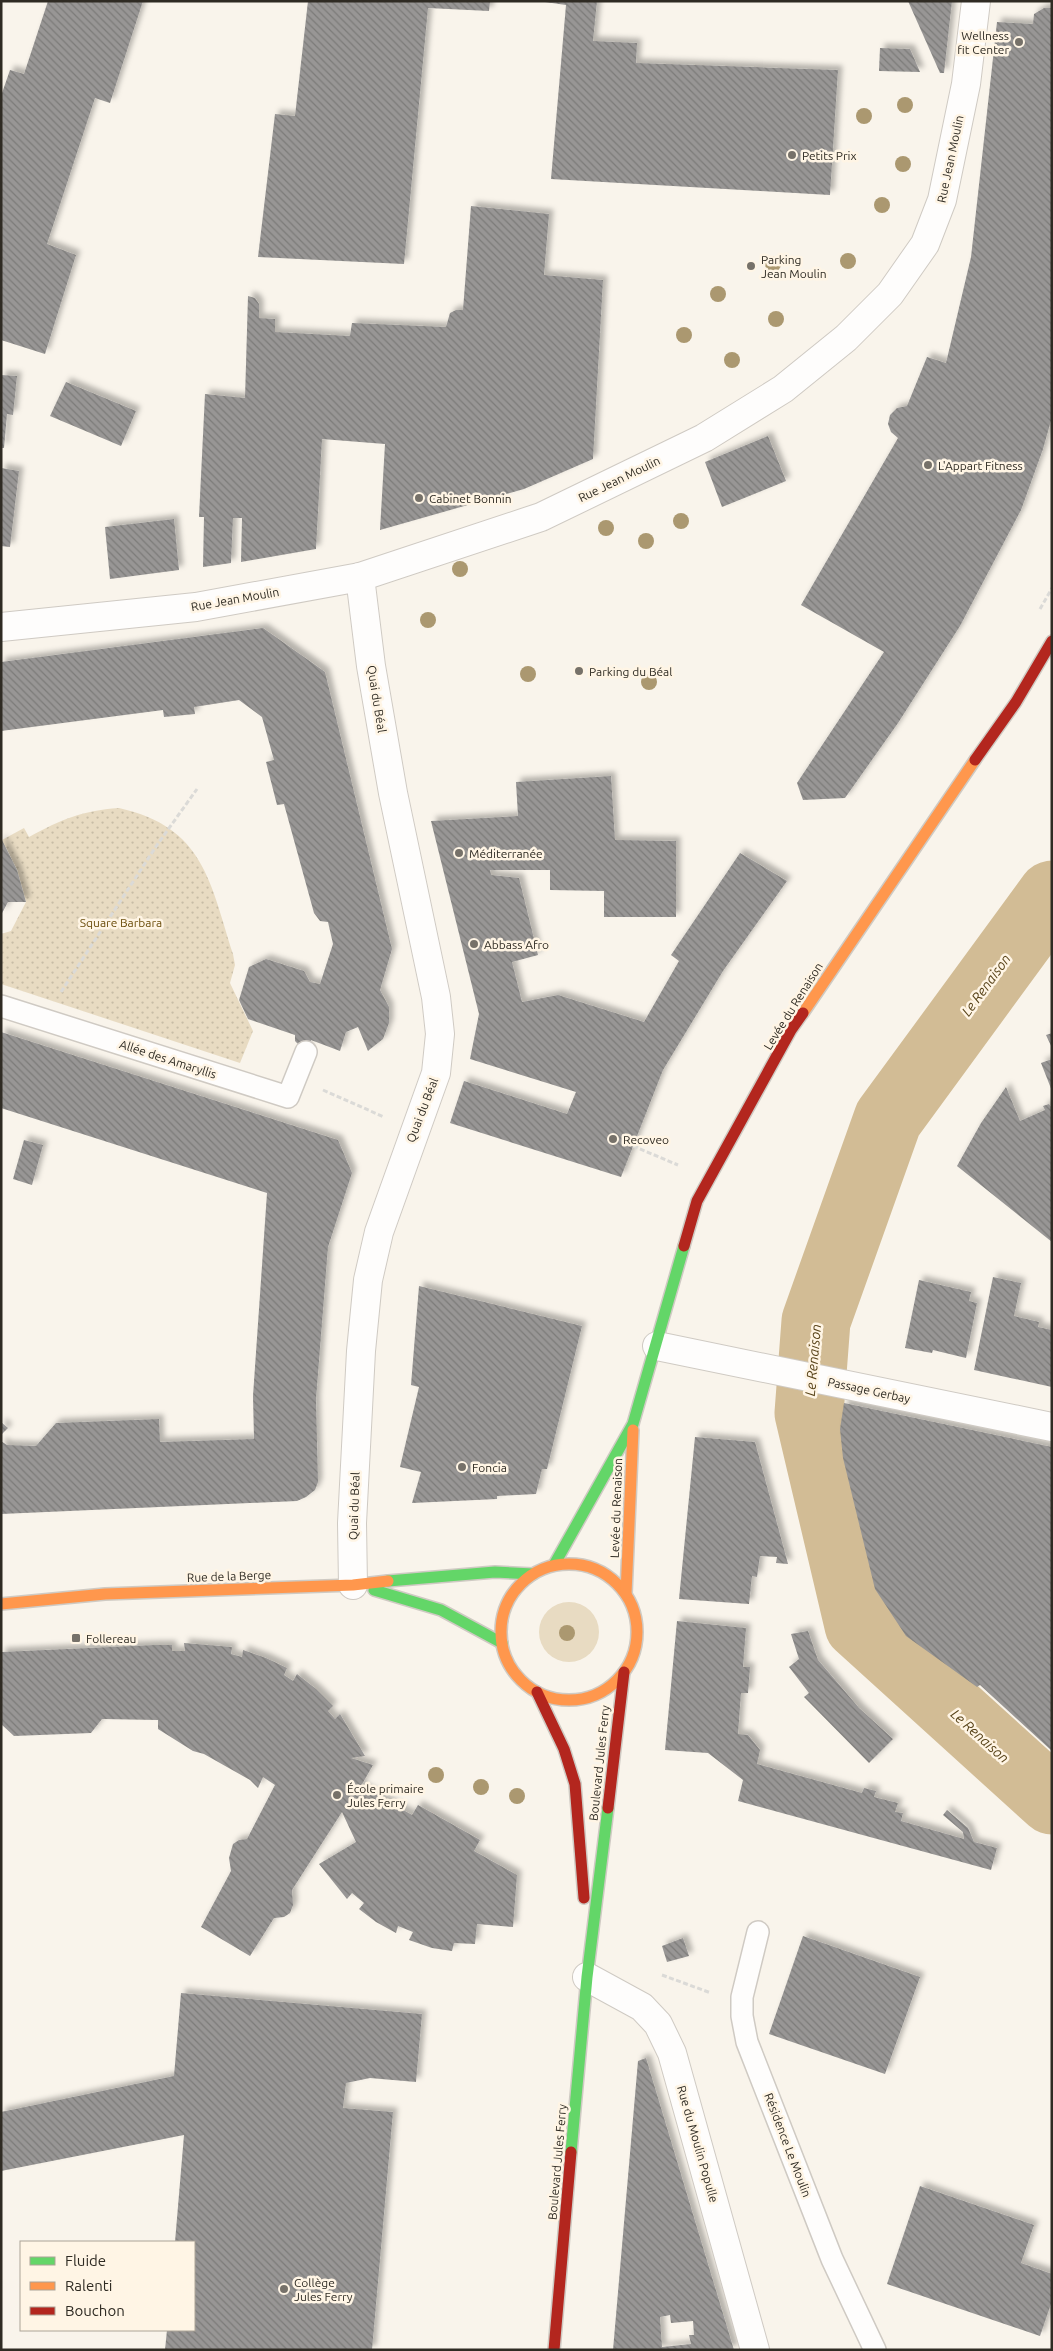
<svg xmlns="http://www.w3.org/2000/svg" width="1053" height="2351" font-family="Ubuntu,sans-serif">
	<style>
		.grass { fill: #e8dbc2 }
		.park { fill: url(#park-dots) }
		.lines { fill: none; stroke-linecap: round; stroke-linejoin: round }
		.river { stroke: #d2bc95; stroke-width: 69 }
		.building { fill: url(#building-back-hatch); fill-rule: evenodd; filter: url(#shadow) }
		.lane-casing { stroke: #cfcac3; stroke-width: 24 }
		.street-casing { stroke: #cfcac3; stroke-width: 30 }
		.fast-casing { stroke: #cfcac3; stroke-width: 14 }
		.slow-casing { stroke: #cfcac3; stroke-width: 14 }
		.jam-casing { stroke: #cfcac3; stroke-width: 14 }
		.path { stroke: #dbdad7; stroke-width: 3; stroke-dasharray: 5 2.5; stroke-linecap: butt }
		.lane { stroke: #fefdfc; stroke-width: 21 }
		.street { stroke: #fefdfc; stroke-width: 28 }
		.fast { stroke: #63d668; stroke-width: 11 }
		.slow { stroke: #ff974d; stroke-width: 11 }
		.jam { stroke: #b3261e; stroke-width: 11 }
		.tree { fill: #ab9870 }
		.poi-dot { fill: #767169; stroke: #fff5e5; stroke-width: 2 }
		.labels { text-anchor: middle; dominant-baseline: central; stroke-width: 5; stroke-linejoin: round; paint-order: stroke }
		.poi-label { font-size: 12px; fill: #2f2b23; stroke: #fff5e5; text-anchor: start }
		.street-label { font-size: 12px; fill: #2f2b23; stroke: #fff5e5 }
		.park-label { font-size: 12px; fill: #6b4d0b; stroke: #fff5e5 }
		.water-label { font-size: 14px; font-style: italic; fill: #584319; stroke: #fff5e5 }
	</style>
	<defs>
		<pattern id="park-dots" width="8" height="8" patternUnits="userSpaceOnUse" patternTransform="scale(1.25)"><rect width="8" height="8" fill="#e8dbc2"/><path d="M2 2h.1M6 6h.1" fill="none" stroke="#c7bca6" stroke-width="1.8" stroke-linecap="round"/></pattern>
		<pattern id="building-back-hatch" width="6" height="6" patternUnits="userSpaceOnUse" patternTransform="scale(1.25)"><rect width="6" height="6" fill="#989695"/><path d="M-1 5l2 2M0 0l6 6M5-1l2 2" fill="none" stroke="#7c7b79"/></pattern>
		<filter id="shadow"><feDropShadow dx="4.5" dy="-4.5" stdDeviation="2.5" flood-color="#0004"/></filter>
	</defs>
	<rect width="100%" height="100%" fill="#f9f4eb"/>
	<!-- grass -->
	<circle class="grass" cx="569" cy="1632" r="30"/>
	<!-- park -->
	<path class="park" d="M 119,808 C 204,827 210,882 233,954 L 235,965 L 230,983 L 253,1031 L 240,1063 L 1,984 L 1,934 L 11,931 L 26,902 L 17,870 L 2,840 L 24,828 L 29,837 C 62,819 81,811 119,808 Z"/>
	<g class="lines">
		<!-- river -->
		<polyline class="river" points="1052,895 888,1119 816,1321 809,1413 859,1625 1052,1800"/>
	</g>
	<!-- building -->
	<g class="building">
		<polygon points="48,1 143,1 110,103 95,98 47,244 76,255 45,354 1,340 1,96 10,70 24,74"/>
		<polygon points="308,1 490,1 489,11 428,8 404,264 258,257 275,114 295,116"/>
		<polygon points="538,1 597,1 593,41 637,43 636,63 838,70 830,195 551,179 566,5"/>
		<polygon points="908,1 952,1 944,73 940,73"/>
		<polygon points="1044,8 1052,8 1052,417 1043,449 1021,510 960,626 898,723 845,798 803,800 797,783 884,652 801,605 898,438 891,432 888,424 890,415 897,408 907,406 927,357 946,363 971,257 997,22 1033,24 1034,14"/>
		<polygon points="880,48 910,49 920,72 879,71"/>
		<polygon points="471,206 549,214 544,275 603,280 593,459 524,489 380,530 385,444 322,439 316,549 241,562 242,518 233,518 231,563 203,567 204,517 199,517 205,394 245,398 248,296 255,298 259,304 259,318 275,319 275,332 350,336 352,323 446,327 450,313 456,310 463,310"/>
		<polygon points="1,375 17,376 13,415 7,414 4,448 1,448"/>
		<polygon points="66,382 136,411 121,446 50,416"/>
		<polygon points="768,436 786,481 722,507 705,462"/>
		<polygon points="1,468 19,471 10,547 1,546"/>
		<polygon points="174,519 179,570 110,579 105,527"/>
		<polygon points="263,628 325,672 392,949 380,990 389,1007 389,1023 383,1039 369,1050 368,1051 358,1027 346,1032 340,1051 311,1040 311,1044 300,1046 295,1041 295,1035 248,1019 239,1000 249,967 266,959 304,971 310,982 320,984 333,944 328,922 320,921 314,913 284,804 277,805 266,762 274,760 262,717 239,700 194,707 195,714 164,717 163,710 1,731 1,662"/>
		<polygon points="611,776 615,840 676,841 676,917 604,917 604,891 550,890 550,870 490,870 491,875 519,878 538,955 512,962 522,1002 558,995 644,1022 679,961 671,955 740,853 787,881 723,971 663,1070 621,1177 450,1123 464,1081 567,1114 576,1092 470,1059 479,1014 431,821 518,816 516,782"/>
		<polygon points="1,838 17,870 26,902 8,902 1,915"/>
		<polygon points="1,1032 338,1140 352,1173 328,1247 316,1399 318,1482 315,1490 306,1497 297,1501 1,1514 1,1441 7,1445 36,1446 56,1423 159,1419 160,1442 254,1439 253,1396 267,1193 1,1108"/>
		<polygon points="1052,1033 1052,1048 1046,1035"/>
		<polygon points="1052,1059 1052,1091 1041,1063"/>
		<polygon points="1006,1087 1020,1121 1045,1110 1043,1106 1049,1104 1052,1108 1052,1242 957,1166 981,1123"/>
		<polygon points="24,1140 43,1145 32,1185 13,1179"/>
		<polygon points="993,1277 1021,1283 1014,1316 1039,1322 1038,1327 1052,1330 1052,1387 974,1370"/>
		<polygon points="919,1280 971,1292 969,1301 977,1303 966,1358 933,1350 932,1353 905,1348"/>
		<polygon points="419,1286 582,1326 547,1469 542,1469 536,1494 497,1496 497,1499 412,1503 421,1472 400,1467 419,1387 411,1385"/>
		<polygon points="844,1403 1052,1447 1052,1751 980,1685 977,1687 906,1636 875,1589 843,1458 840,1429"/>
		<polygon points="1,1422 8,1428 1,1435"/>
		<polygon points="695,1437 755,1442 788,1564 776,1563 777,1557 760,1556 757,1577 752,1576 749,1604 679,1599"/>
		<polygon points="677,1621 746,1628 743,1667 750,1667 748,1693 741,1693 738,1734 748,1735 760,1750 757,1764 862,1793 864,1788 876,1791 874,1797 898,1803 895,1812 903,1813 901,1821 964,1839 963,1832 943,1815 947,1810 968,1828 974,1842 997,1848 991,1870 738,1801 743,1780 708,1753 665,1750"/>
		<polygon points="808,1631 818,1660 859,1708 893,1739 869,1763 804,1697 809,1693 789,1667 799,1659 791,1634"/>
		<polygon points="184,1643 232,1647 231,1654 242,1657 243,1650 266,1658 287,1668 284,1675 293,1681 297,1674 316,1689 333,1706 328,1711 335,1719 340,1714 365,1756 351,1758 373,1765 361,1786 412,1815 418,1805 480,1840 474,1851 517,1875 513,1927 477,1924 475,1944 454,1943 452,1951 432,1948 409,1940 413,1932 398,1926 396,1933 376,1922 359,1909 364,1903 352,1893 347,1899 319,1864 356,1842 342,1812 292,1890 293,1905 290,1913 284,1917 274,1918 250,1956 201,1927 231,1871 229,1858 233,1844 239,1840 247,1839 275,1785 263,1777 258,1788 250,1780 204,1754 193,1751 158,1729 158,1720 102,1719 91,1733 14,1736 1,1724 1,1652 155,1645 172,1645 172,1651 185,1651"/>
		<polygon points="803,1936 920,1977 885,2074 769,2034"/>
		<polygon points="683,1938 689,1956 667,1962 662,1946"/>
		<polygon points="181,1993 422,2014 416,2082 370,2078 346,2083 343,2108 393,2112 372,2350 165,2350 167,2330 194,2330 194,2242 175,2242 184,2135 1,2171 1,2112 174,2076"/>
		<path d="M 646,2058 L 692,2211 L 734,2350 L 613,2350 L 638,2061 ZM 670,2315 L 671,2323 L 693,2321 L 694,2335 L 689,2335 L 691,2344 L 662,2347 L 660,2317 Z"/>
		<polygon points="920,2186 1034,2225 1021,2263 1052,2274 1052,2301 1040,2336 887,2284"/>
	</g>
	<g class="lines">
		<!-- lane casing -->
		<g class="lane-casing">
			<g id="lane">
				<polyline points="1,1006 288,1097 306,1052"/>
				<polyline points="758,1932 742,1997 742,2016 747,2042 832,2259 875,2350"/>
			</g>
		</g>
		<!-- street casing -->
		<g class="street-casing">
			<g id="street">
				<polyline points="1,627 196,607 360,577 541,517 704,438 783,389 846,338 890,294 925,244 942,200 966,84 976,1"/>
				<polyline points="657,1346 1052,1427"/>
				<polyline points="353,1585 352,1523 361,1351 368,1280 379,1232 436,1073 440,1034 436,997 393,793 371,666 360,577"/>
				<polyline points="587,1977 642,2007 658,2024 672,2053 755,2350"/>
			</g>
		</g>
		<!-- fast casing -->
		<g class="fast-casing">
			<g id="fast">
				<polyline points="554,1565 633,1424 684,1246"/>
				<polyline points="388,1581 495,1572 533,1574"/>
				<polyline points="374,1590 441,1610 502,1643"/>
				<polyline points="571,2152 587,1977 608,1808"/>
			</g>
		</g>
		<!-- slow casing -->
		<g class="slow-casing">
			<g id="slow">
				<polyline points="803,1013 975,760"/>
				<circle cx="569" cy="1632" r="68"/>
				<polyline points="626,1594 633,1430"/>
				<polyline points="1,1604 105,1594 353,1585 388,1581"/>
			</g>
		</g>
		<!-- jam casing -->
		<g class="jam-casing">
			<g id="jam">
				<polyline points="975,760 1016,702 1052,641"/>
				<polyline points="684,1246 697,1201 791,1030 803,1013"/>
				<polyline points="537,1692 564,1749 575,1784 584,1898"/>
				<polyline points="608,1808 624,1672"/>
				<polyline points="554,2350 571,2152"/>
			</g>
		</g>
		<!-- path -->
		<g class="path">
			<polyline points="1040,609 1052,588"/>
			<polyline points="61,992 157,845 197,789"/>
			<polyline points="323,1090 384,1117"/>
			<polyline points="633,1146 678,1165"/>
			<polyline points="662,1975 711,1993"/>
		</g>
		<!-- lane -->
		<use href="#lane" class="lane"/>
		<!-- street -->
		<use href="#street" class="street"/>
		<!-- fast -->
		<use href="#fast" class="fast"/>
		<!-- slow -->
		<use href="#slow" class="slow"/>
		<!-- jam -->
		<use href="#jam" class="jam"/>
	</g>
	<!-- trees -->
	<g class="tree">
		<circle cx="905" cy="105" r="8"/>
		<circle cx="864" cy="116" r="8"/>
		<circle cx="903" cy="164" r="8"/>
		<circle cx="882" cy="205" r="8"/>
		<circle cx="848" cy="261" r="8"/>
		<circle cx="773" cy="264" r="8"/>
		<circle cx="718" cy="294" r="8"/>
		<circle cx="776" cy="319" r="8"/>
		<circle cx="684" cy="335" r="8"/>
		<circle cx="732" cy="360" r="8"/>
		<circle cx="681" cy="521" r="8"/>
		<circle cx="606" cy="528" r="8"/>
		<circle cx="646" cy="541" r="8"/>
		<circle cx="460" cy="569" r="8"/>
		<circle cx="428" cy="620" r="8"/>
		<circle cx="528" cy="674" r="8"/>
		<circle cx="649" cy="682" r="8"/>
		<circle cx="567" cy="1633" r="8"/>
		<circle cx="436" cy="1775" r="8"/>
		<circle cx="481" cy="1787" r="8"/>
		<circle cx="517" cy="1796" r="8"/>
	</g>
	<!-- markers -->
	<g class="poi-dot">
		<circle cx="1019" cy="42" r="5"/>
		<circle cx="792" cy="155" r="5"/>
		<circle cx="751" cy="266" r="5"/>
		<circle cx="928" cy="465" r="5"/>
		<circle cx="419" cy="498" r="5"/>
		<circle cx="579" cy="671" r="5"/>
		<circle cx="459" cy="853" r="5"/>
		<circle cx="474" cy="944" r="5"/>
		<circle cx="613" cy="1139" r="5"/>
		<circle cx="462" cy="1467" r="5"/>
		<rect x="71" y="1633" width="10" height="10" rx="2.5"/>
		<circle cx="337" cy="1795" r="5"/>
		<circle cx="284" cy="2289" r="5"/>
	</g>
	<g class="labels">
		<!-- poi labels -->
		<g class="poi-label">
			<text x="1009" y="35" text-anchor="end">Wellness<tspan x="1009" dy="14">fit Center</tspan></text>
			<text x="802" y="155">Petits Prix</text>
			<text x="761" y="259">Parking<tspan x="761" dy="14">Jean Moulin</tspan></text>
			<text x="938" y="465">L'Appart Fitness</text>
			<text x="429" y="498">Cabinet Bonnin</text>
			<text x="589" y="671">Parking du Béal</text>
			<text x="469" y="853">Méditerranée</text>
			<text x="484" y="944">Abbass Afro</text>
			<text x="623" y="1139">Recoveo</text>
			<text x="472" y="1467">Foncia</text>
			<text x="86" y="1638">Follereau</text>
			<text x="347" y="1788">École primaire<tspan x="347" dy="14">Jules Ferry</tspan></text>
			<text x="294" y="2282">Collège<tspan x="294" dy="14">Jules Ferry</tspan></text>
		</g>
		<!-- street labels -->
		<g class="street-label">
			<text transform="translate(950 159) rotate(-78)">Rue Jean Moulin</text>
			<text transform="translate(619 479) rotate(-26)">Rue Jean Moulin</text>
			<text transform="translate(235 599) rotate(-10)">Rue Jean Moulin</text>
			<text transform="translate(377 699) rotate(81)">Quai du Béal</text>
			<text transform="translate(793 1006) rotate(-58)">Levée du Renaison</text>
			<text transform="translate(168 1059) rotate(18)">Allée des Amaryllis</text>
			<text transform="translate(422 1110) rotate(-69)">Quai du Béal</text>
			<text transform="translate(869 1390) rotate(12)">Passage Gerbay</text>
			<text transform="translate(354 1506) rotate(-88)">Quai du Béal</text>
			<text transform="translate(616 1508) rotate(-88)">Levée du Renaison</text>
			<text transform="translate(229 1576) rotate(-2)">Rue de la Berge</text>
			<text transform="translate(599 1763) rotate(-84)">Boulevard Jules Ferry</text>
			<text transform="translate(698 2144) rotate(74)">Rue du Moulin Populle</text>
			<text transform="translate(788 2145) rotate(69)">Résidence Le Moulin</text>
			<text transform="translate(557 2162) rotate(-85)">Boulevard Jules Ferry</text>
		</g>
		<!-- park labels -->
		<g class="park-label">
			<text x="121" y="922">Square Barbara</text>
		</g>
		<!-- water labels -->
		<g class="water-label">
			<text transform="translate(986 985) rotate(-54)">Le Renaison</text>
			<text transform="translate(813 1360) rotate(-85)">Le Renaison</text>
			<text transform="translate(980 1736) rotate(42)">Le Renaison</text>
		</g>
	</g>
	<!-- border -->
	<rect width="1053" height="2351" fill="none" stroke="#2f2b23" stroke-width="5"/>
	<!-- legend -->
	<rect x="20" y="2241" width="175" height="90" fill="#fff5e5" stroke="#aca497"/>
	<rect x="30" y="2257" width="25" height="8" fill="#63d668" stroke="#aca497"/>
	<text x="65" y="2266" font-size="15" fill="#2f2b23">Fluide</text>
	<rect x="30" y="2282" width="25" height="8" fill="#ff974d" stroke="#aca497"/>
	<text x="65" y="2291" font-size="15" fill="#2f2b23">Ralenti</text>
	<rect x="30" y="2307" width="25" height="8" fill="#b3261e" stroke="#aca497"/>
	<text x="65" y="2316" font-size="15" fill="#2f2b23">Bouchon</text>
</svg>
